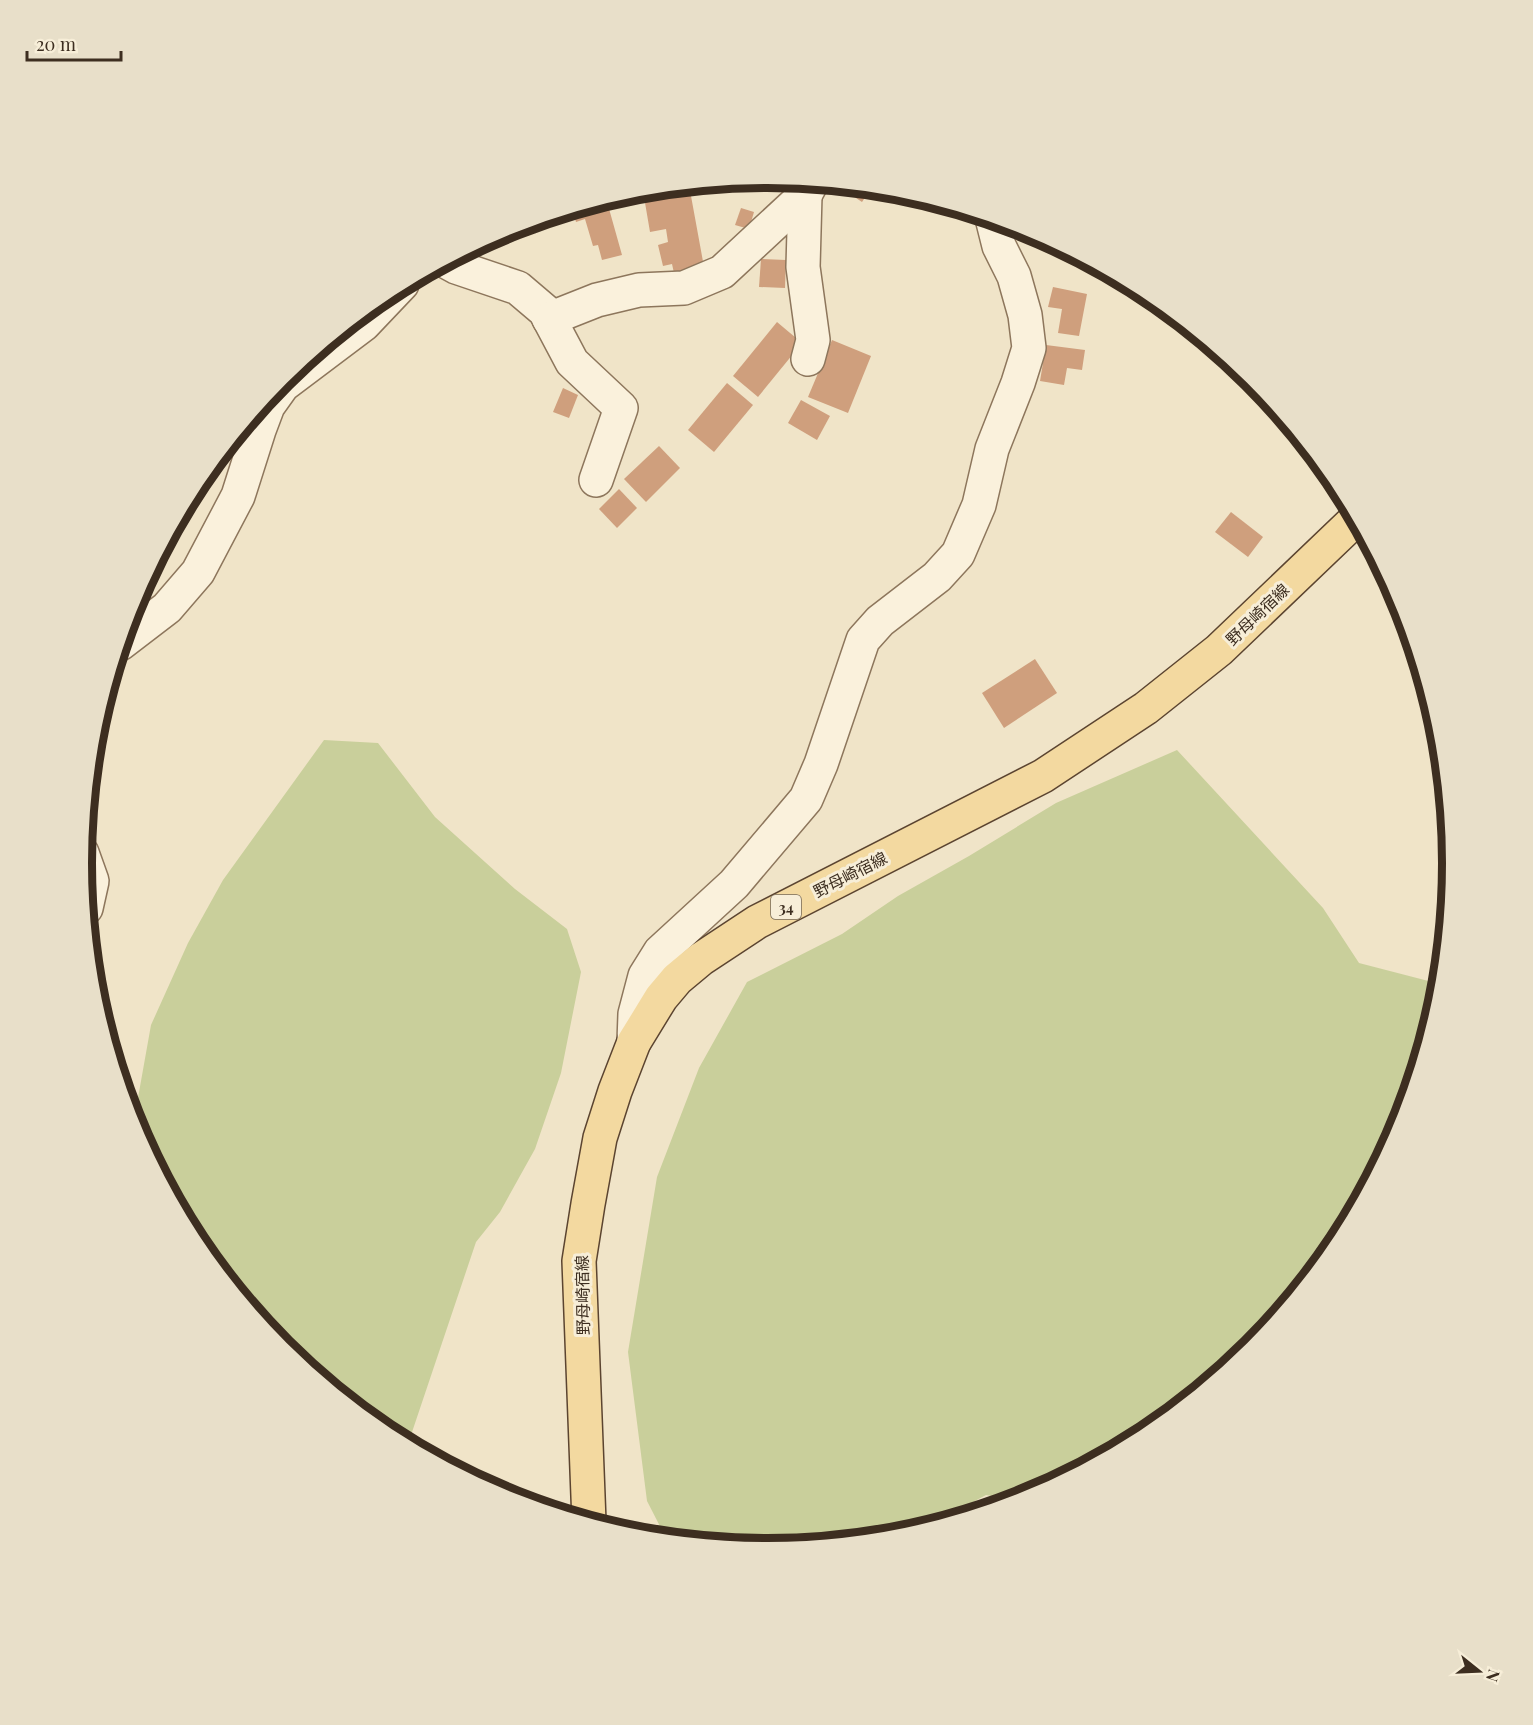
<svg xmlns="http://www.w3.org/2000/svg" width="1533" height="1725" font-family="'Playfair Display','Noto Sans JP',serif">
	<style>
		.green { fill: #c9cf9b }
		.building { fill: #cf9f7d }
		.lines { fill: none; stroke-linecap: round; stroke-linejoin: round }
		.minor-casing { stroke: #8d765c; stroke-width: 36 }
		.major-casing { stroke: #5b4430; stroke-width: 36 }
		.minor { stroke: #faf1dc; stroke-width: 33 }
		.major { stroke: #f3d9a0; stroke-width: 33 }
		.labels { text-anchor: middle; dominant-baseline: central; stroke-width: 6; stroke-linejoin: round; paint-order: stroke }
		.shield { fill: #f7eed8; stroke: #756857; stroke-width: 1.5 }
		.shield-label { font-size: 15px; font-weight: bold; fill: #3d2e20 }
		.street-label { font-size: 16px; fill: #3d2e20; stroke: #f7eed8 }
		.rim { fill: none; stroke: #3d2e20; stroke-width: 8 }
	</style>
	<rect width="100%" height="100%" fill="#f0e4c8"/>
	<!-- green -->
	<g class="green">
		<polygon points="324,740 378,743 435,817 515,889 567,929 581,972 561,1073 535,1149 500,1212 476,1242 408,1444 385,1432 282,1347 196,1243 137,1131 136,1109 151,1025 188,943 223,880"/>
		<polygon points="1177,750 1323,908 1359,963 1440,984 1439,997 1400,1125 1379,1163 1336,1244 1251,1347 1147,1433 1029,1496 1015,1500 986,1495 927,1527 900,1535 766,1548 666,1538 647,1501 628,1352 657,1177 699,1068 747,982 842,934 898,896 969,856 1056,803"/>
	</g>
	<!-- building -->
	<g class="building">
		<polygon points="839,184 872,187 862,202 838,186"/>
		<polygon points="689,185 704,267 674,273 672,264 663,266 658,245 668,242 666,229 650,232 643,191"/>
		<polygon points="606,198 622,255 602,260 598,245 593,246 585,219 576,222 572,209"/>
		<polygon points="741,208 754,212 749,229 735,225"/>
		<polygon points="761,259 786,260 785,288 759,287"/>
		<polygon points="1053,287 1087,294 1079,336 1058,333 1062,309 1048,307"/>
		<polygon points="777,322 802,343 758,397 733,376"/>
		<polygon points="832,340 871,356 848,413 808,397"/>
		<polygon points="1046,345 1085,350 1082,370 1067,368 1064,385 1040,381"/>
		<polygon points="727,383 753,405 714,452 688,430"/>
		<polygon points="563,388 578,395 569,418 553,412"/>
		<polygon points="801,400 830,416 817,440 788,423"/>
		<polygon points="659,446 680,468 646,502 624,479"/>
		<polygon points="619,489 637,508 617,528 599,509"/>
		<polygon points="1231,512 1263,537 1248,557 1215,532"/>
		<polygon points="1035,659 1057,693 1004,728 982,693"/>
	</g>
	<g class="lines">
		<!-- minor casing -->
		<g class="minor-casing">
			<g id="minor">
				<polyline points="805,195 803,267 813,340 808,359"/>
				<polyline points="445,261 456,267 518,288 545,311 572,362 621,408 596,480"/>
				<polyline points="549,319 597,300 639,290 684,288 722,272 805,195 812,182"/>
				<polyline points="120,644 167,608 198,572 238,496 259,430 268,406 283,385 364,324 402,284"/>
				<polyline points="82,853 92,881 86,908"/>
				<polyline points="634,1042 635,1014 645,976 660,952 734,884 806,799 821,764 863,640 880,621 937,577 958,554 979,505 992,449 1018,383 1029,348 1025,315 1014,276 999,246 992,218"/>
			</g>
		</g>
		<!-- major casing -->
		<g class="major-casing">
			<polyline id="major" points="589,1522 579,1261 588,1204 600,1138 615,1091 634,1042 661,998 677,979 701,959 757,922 1043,776 1146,708 1219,650 1356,519"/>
		</g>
		<!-- minor -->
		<use href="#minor" class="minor"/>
		<!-- major -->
		<use href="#major" class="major"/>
	</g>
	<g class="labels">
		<!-- shield labels -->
		<rect class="shield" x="771" y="895" width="30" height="24" rx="4.5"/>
		<g class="shield-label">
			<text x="786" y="907">34</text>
		</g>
		<!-- street labels -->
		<g class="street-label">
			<text transform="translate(1257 614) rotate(-44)">野母崎宿線</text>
			<text transform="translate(850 874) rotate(-27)">野母崎宿線</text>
			<text transform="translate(582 1295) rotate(-91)">野母崎宿線</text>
		</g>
	</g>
	<!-- crop -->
	<path d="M0 0H1533V1725H0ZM92 863a675 675 0 1 1 1350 0a675 675 0 1 1-1350 0Z" fill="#e8dfc9" fill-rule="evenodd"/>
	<path class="rim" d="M92 863a675 675 0 1 1 1350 0a675 675 0 1 1-1350 0Z"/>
	<!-- north arrow -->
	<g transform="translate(1479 1671) rotate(108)" stroke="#f7eed8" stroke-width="4.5" paint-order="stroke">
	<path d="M0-4.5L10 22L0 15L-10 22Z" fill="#3d2e20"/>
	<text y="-9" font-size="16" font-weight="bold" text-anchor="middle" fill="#3d2e20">N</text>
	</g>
	<!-- scale -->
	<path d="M27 51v9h94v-9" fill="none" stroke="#3d2e20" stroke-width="3"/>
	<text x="36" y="51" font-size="18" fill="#3d2e20" stroke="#f7eed8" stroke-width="4.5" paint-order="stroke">20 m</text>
</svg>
